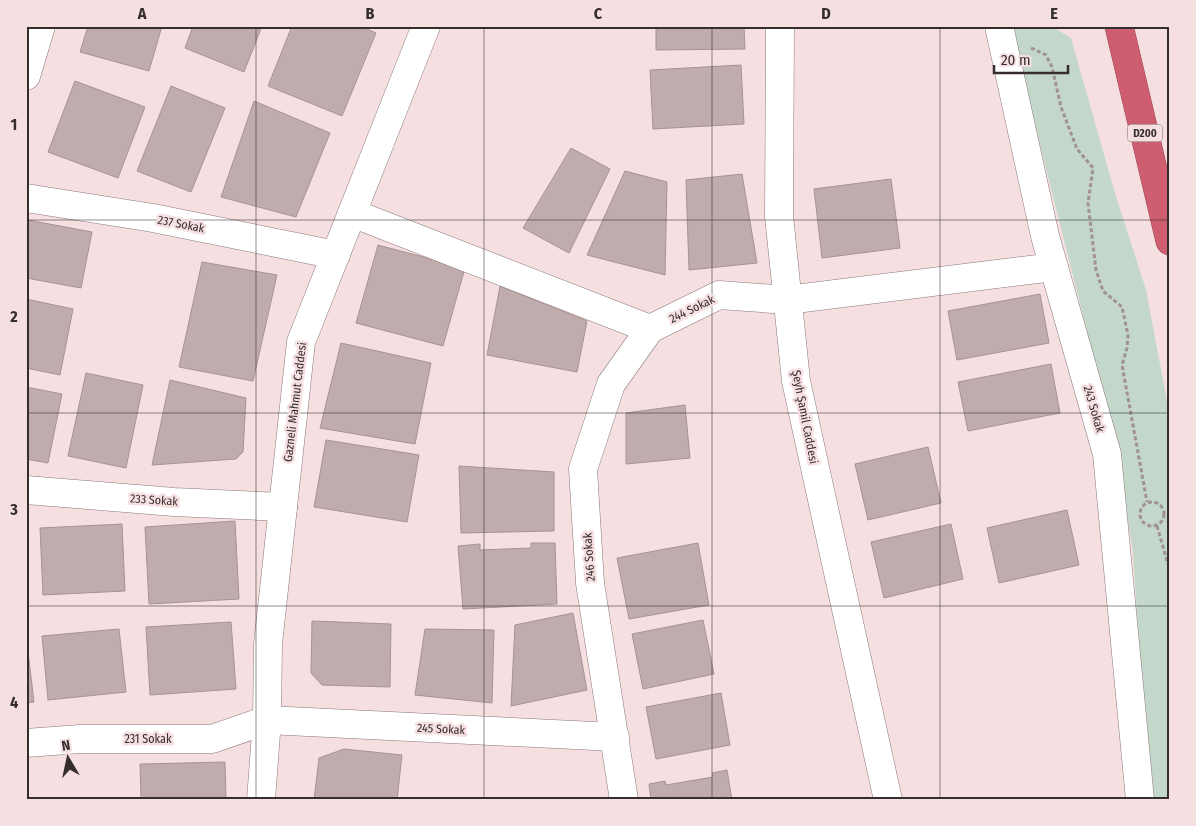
<svg xmlns="http://www.w3.org/2000/svg" width="1196" height="826" font-family="'Fira Sans Condensed',sans-serif">
	<style>
		.green { fill: #c3d8cb }
		.building { fill: #c0abad; stroke: #a79394 }
		.lines { fill: none; stroke-linecap: round; stroke-linejoin: round }
		.minor-casing { stroke: #8b7879; stroke-width: 29 }
		.highway-casing { stroke: #984c58; stroke-width: 29 }
		.path { stroke: #a19192; stroke-width: 3; stroke-dasharray: 4 2.5; stroke-linecap: butt }
		.minor { stroke: #fff; stroke-width: 28 }
		.highway { stroke: #ce5d6f; stroke-width: 28 }
		.grid { fill: none; stroke: #352d2e; stroke-width: 1; stroke-opacity: 0.55 }
		.labels { text-anchor: middle; dominant-baseline: central; stroke-width: 5; stroke-linejoin: round; paint-order: stroke }
		.shield { fill: #f5dfe0; stroke: #6f6263; stroke-width: 1 }
		.shield-label { font-size: 11px; font-weight: bold; fill: #352d2e }
		.street-label { font-size: 12px; fill: #352d2e; stroke: #f5dfe0 }
		.neatline { fill: none; stroke: #352d2e; stroke-width: 2 }
		.grid-label { font-size: 16px; text-anchor: middle; font-weight: bold; fill: #352d2e }
	</style>
	<rect width="100%" height="100%" fill="#f5dfe0"/>
	<!-- green -->
	<polygon class="green" points="1010,26 1051,26 1071,38 1114,190 1146,290 1170,417 1170,800 1149,800 1133,552 1116,446"/>
	<!-- building -->
	<g class="building">
		<polygon points="88,26 162,26 149,71 80,52"/>
		<polygon points="193,26 262,26 244,72 185,48"/>
		<polygon points="292,26 360,26 376,33 342,116 268,86"/>
		<polygon points="656,26 744,26 745,49 656,50"/>
		<polygon points="741,65 744,124 653,129 650,70"/>
		<polygon points="75,81 145,107 118,178 48,152"/>
		<polygon points="171,86 225,108 191,192 137,171"/>
		<polygon points="254,101 330,133 296,217 221,197"/>
		<polygon points="571,148 610,169 569,253 523,228"/>
		<polygon points="625,171 667,182 665,275 587,255"/>
		<polygon points="742,174 757,263 689,270 686,180"/>
		<polygon points="891,179 900,248 822,258 814,189"/>
		<polygon points="28,220 92,232 81,288 26,278"/>
		<polygon points="378,245 465,268 443,346 356,323"/>
		<polygon points="202,262 277,275 253,381 179,367"/>
		<polygon points="500,286 587,321 577,372 487,355"/>
		<polygon points="1040,294 1049,343 957,360 948,311"/>
		<polygon points="26,299 73,309 60,375 26,368"/>
		<polygon points="341,343 431,363 415,444 320,428"/>
		<polygon points="1051,364 1060,413 968,431 958,382"/>
		<polygon points="86,373 143,385 126,468 68,456"/>
		<polygon points="170,380 246,398 243,452 236,459 152,465"/>
		<polygon points="26,387 62,394 48,463 26,459"/>
		<polygon points="685,405 690,458 626,464 626,413"/>
		<polygon points="326,440 419,455 407,522 314,507"/>
		<polygon points="928,447 941,503 868,520 855,464"/>
		<polygon points="459,466 554,472 554,531 461,533"/>
		<polygon points="1067,510 1079,565 999,583 987,528"/>
		<polygon points="235,521 239,599 149,604 145,527"/>
		<polygon points="122,524 125,591 43,595 40,528"/>
		<polygon points="951,524 963,579 884,598 871,542"/>
		<polygon points="531,543 555,543 557,604 463,609 458,546 480,544 480,550 531,548"/>
		<polygon points="698,543 709,605 629,619 617,558"/>
		<polygon points="573,613 587,690 511,706 515,625"/>
		<polygon points="703,620 714,674 643,689 632,634"/>
		<polygon points="312,621 391,624 390,687 322,685 311,673"/>
		<polygon points="231,622 236,689 150,695 146,627"/>
		<polygon points="119,629 126,692 48,700 42,636"/>
		<polygon points="425,629 494,630 492,703 415,695"/>
		<polygon points="26,635 34,702 26,703"/>
		<polygon points="721,693 730,745 656,759 646,707"/>
		<polygon points="344,749 402,755 397,800 314,800 319,758"/>
		<polygon points="225,762 226,800 141,800 140,764"/>
		<polygon points="727,770 732,800 651,800 649,784 665,781 666,785 713,777 712,773"/>
	</g>
	<g class="lines">
		<!-- minor casing -->
		<g class="minor-casing">
			<g id="minor">
				<polyline points="780,26 779,216 796,381 888,800"/>
				<polyline points="999,26 1045,236 1107,454 1140,800"/>
				<polyline points="26,76 41,26"/>
				<polyline points="26,198 153,218 336,255"/>
				<polyline points="352,213 650,329"/>
				<polyline points="26,490 174,502 283,507"/>
				<polyline points="26,743 80,739 212,739 267,720 615,737"/>
				<polyline points="261,800 267,720 268,644 301,342 426,26"/>
				<polyline points="624,800 590,583 583,469 611,384 650,329 719,295 787,300 1054,267"/>
			</g>
		</g>
		<!-- highway casing -->
		<g class="highway-casing">
			<polyline id="highway" points="1119,26 1170,241"/>
		</g>
		<!-- path -->
		<g class="path">
			<polyline points="1031,48 1046,55 1052,67 1061,107 1077,149 1093,168 1088,203 1096,270 1103,291 1122,307 1128,335 1127,348 1122,365 1147,502"/>
			<circle cx="1152" cy="514" r="12"/>
			<polyline points="1157,526 1170,571"/>
		</g>
		<!-- minor -->
		<use href="#minor" class="minor"/>
		<!-- highway -->
		<use href="#highway" class="highway"/>
	</g>
	<!-- grid -->
	<path class="grid" d="M 256,26 L 256,800M 484,26 L 484,800M 712,26 L 712,800M 940,26 L 940,800M 26,220 L 1170,220M 26,413 L 1170,413M 26,606 L 1170,606"/>
	<g class="labels">
		<!-- shield labels -->
		<rect class="shield" x="1127.5" y="124.5" width="35" height="17" rx="4"/>
		<g class="shield-label">
			<text x="1145" y="133">D200</text>
		</g>
		<!-- street labels -->
		<g class="street-label">
			<text transform="translate(181 224) rotate(11)">237 Sokak</text>
			<text transform="translate(692 309) rotate(-26)">244 Sokak</text>
			<text transform="translate(295 402) rotate(-83)">Gazneli Mahmut Caddesi</text>
			<text transform="translate(1094 409) rotate(74)">243 Sokak</text>
			<text transform="translate(805 417) rotate(79)">Şeyh Şamil Caddesi</text>
			<text transform="translate(154 500) rotate(4)">233 Sokak</text>
			<text transform="translate(589 557) rotate(-94)">246 Sokak</text>
			<text transform="translate(441 729) rotate(3)">245 Sokak</text>
			<text x="148" y="739">231 Sokak</text>
		</g>
	</g>
	<!-- border -->
	<rect width="1196" height="826" fill="none" stroke="#f5dfe0" stroke-width="55"/>
	<!-- north arrow -->
	<g transform="translate(68 758) rotate(351)" stroke="#f5dfe0" stroke-width="4" paint-order="stroke">
	<path d="M0-4L9 19L0 12L-9 19Z" fill="#352d2e"/>
	<text y="-8" font-size="14" font-weight="bold" text-anchor="middle" fill="#352d2e">N</text>
	</g>
	<!-- scale -->
	<path d="M994 65v8h74v-8" fill="none" stroke="#352d2e" stroke-width="2.5"/>
	<text x="1001" y="65" font-size="15" fill="#352d2e" stroke="#f5dfe0" stroke-width="4" paint-order="stroke">20 m</text>
	<rect x="28" y="28" width="1140" height="770" class="neatline"/>
	<g class="grid-label">
		<text x="142" y="19">A</text>
		<text x="370" y="19">B</text>
		<text x="598" y="19">C</text>
		<text x="826" y="19">D</text>
		<text x="1054" y="19">E</text>
		<text x="14" y="130">1</text>
		<text x="14" y="322">2</text>
		<text x="14" y="515">3</text>
		<text x="14" y="708">4</text>
	</g>
</svg>
